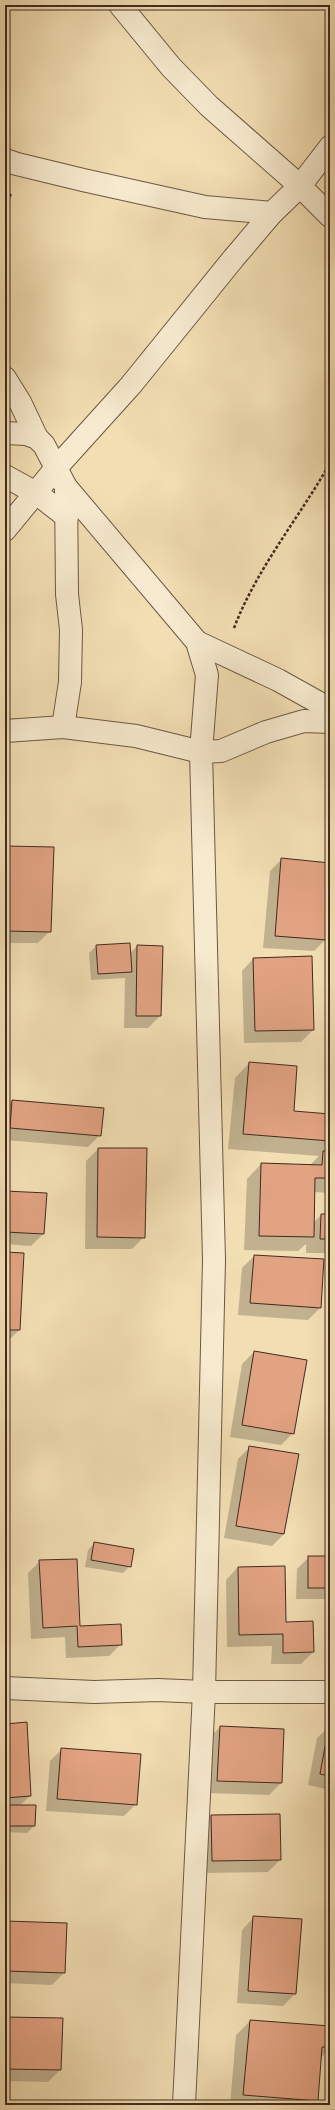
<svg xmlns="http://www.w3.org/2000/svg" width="335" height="2110" font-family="'IM FELL Great Primer',serif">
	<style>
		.shadow { fill: #0003 }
		.building { fill: #e2a383; stroke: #402b1e }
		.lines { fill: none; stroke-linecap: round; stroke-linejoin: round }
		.minor-casing { stroke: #6c5843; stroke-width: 24 }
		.path { stroke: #402b1e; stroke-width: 2.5; stroke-dasharray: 3 2; stroke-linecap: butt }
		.minor { stroke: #f7eace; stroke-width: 22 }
	</style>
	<rect width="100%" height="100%" fill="#f2deb3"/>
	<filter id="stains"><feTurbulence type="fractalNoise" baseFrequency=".005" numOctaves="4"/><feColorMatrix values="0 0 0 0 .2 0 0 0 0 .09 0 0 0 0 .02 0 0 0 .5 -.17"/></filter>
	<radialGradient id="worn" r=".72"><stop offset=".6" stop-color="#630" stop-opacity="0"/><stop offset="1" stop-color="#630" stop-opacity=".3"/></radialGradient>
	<!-- shadow -->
	<g class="shadow">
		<polygon points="5,848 50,931 38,943 5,943"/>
		<polygon points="282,859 330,864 330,901 326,939 314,951 263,948 270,871"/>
		<polygon points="96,946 130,953 137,946 160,1016 148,1028 124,1028 125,978 91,980 89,953"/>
		<polygon points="254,958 313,1030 301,1042 244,1043 242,971"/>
		<polygon points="249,1063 292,1112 330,1115 330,1193 314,1192 313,1223 321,1215 330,1215 330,1253 306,1253 306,1244 298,1251 244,1250 247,1179 261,1164 309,1166 319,1156 228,1149 235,1078"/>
		<polygon points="12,1101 100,1135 88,1147 5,1140 5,1108"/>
		<polygon points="98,1149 144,1237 132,1249 85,1249 86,1161"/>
		<polygon points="5,1192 43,1234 31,1246 5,1244"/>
		<polygon points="5,1253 19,1330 7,1342 5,1342"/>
		<polygon points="254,1256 323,1260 320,1308 308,1320 238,1315 242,1268"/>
		<polygon points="254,1352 293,1433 281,1445 230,1437 242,1364"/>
		<polygon points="250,1447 284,1534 272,1546 224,1538 238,1459"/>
		<polygon points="95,1543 130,1566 123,1573 85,1567 88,1550"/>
		<polygon points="309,1557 330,1557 330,1599 296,1599 297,1569"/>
		<polygon points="40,1561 79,1627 121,1644 109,1656 66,1658 65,1637 31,1639 28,1573"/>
		<polygon points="238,1567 285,1623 313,1652 301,1664 271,1664 272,1646 227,1647 226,1580"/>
		<polygon points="5,1725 30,1796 19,1806 34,1826 27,1833 5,1832"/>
		<polygon points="330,1726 330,1790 308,1785 317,1738"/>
		<polygon points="220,1727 283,1730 281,1783 269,1795 205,1793 208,1739"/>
		<polygon points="62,1749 136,1804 124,1816 46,1811 50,1761"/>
		<polygon points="211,1816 280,1860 268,1872 200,1873 199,1828"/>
		<polygon points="254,1917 295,1994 283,2006 237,2003 242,1930"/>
		<polygon points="5,1922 64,1973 52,1985 5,1983"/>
		<polygon points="5,2018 60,2070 48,2082 5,2081"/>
		<polygon points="250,2021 330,2027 330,2049 320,2059 317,2100 312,2105 230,2105 236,2035"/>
	</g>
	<!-- building -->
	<g class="building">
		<polygon points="5,846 54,847 51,932 5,931"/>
		<polygon points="281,858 330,863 330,906 327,940 275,936"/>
		<polygon points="130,943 132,972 98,974 96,945"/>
		<polygon points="137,945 163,946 161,1016 136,1016"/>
		<polygon points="312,956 314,1030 255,1031 253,958"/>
		<polygon points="249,1062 297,1066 294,1111 330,1114 330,1141 243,1134"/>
		<polygon points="12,1100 104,1108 101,1136 10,1128"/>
		<polygon points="98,1148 147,1148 145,1238 97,1237"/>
		<polygon points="323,1151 330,1151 330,1178 315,1178 314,1237 259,1236 261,1163 322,1165"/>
		<polygon points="5,1191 47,1193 44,1234 5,1232"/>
		<polygon points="321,1214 330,1214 330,1239 320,1239"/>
		<polygon points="5,1252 24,1253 20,1330 5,1330"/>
		<polygon points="254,1255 324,1259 321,1308 250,1303"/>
		<polygon points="254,1351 307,1360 294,1434 242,1425"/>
		<polygon points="249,1446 299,1454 284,1534 236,1526"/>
		<polygon points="94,1542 134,1549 131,1567 91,1560"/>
		<rect x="308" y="1556" width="22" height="32"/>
		<polygon points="77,1559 80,1626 121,1624 122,1645 78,1647 77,1626 43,1628 39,1560"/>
		<polygon points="285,1566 286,1622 313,1621 314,1652 283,1653 283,1634 239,1635 238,1567"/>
		<polygon points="27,1722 31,1796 5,1798 5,1724"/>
		<polygon points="329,1725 330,1725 330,1776 320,1774"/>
		<polygon points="220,1726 284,1729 282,1783 217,1781"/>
		<polygon points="61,1748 141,1754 137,1805 57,1799"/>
		<polygon points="8,1805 36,1805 35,1826 7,1826"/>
		<polygon points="280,1814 281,1860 212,1861 211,1815"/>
		<polygon points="253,1916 302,1919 296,1994 248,1991"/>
		<polygon points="5,1921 67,1923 65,1973 5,1971"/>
		<polygon points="5,2017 63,2018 61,2070 5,2069"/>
		<polygon points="250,2020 330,2026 330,2047 322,2047 318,2101 243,2095"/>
	</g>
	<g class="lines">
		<!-- minor casing -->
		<g class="minor-casing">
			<g id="minor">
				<polyline points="120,5 171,67 209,106 300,186 330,216"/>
				<polyline points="5,160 17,164 83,180 205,207 272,213"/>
				<polyline points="5,378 20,402 37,438"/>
				<polyline points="5,433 26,434 37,438 44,445 66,487 197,642 207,675 201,752 214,1260 204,1692 184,2105"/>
				<polyline points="5,476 36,493 67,517"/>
				<polyline points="5,530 56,468 131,385 233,259 272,213 300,186 330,147"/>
				<polyline points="197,642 278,680 330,709"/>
				<polyline points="63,727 70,682 71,630 67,594 66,487"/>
				<polyline points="5,731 63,727 136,736 201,752 221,751 266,732 304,721 330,722"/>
				<polyline points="5,1688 94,1692 158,1690 204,1692 330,1692"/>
			</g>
		</g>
		<!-- path -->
		<g class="path">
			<polyline points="5,211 11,193"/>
			<path d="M 234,628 C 257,568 299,518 330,463"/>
		</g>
		<!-- minor -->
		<use href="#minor" class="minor"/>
	</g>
	<!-- margin -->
	<rect width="335" height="2110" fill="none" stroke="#f2deb3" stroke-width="20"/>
	<rect x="6" y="6" width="323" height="2098" fill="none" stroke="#402b1e" stroke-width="2"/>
	<rect x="10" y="10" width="315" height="2090" fill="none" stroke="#402b1e"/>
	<rect width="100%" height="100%" filter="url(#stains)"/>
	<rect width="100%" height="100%" fill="url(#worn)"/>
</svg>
